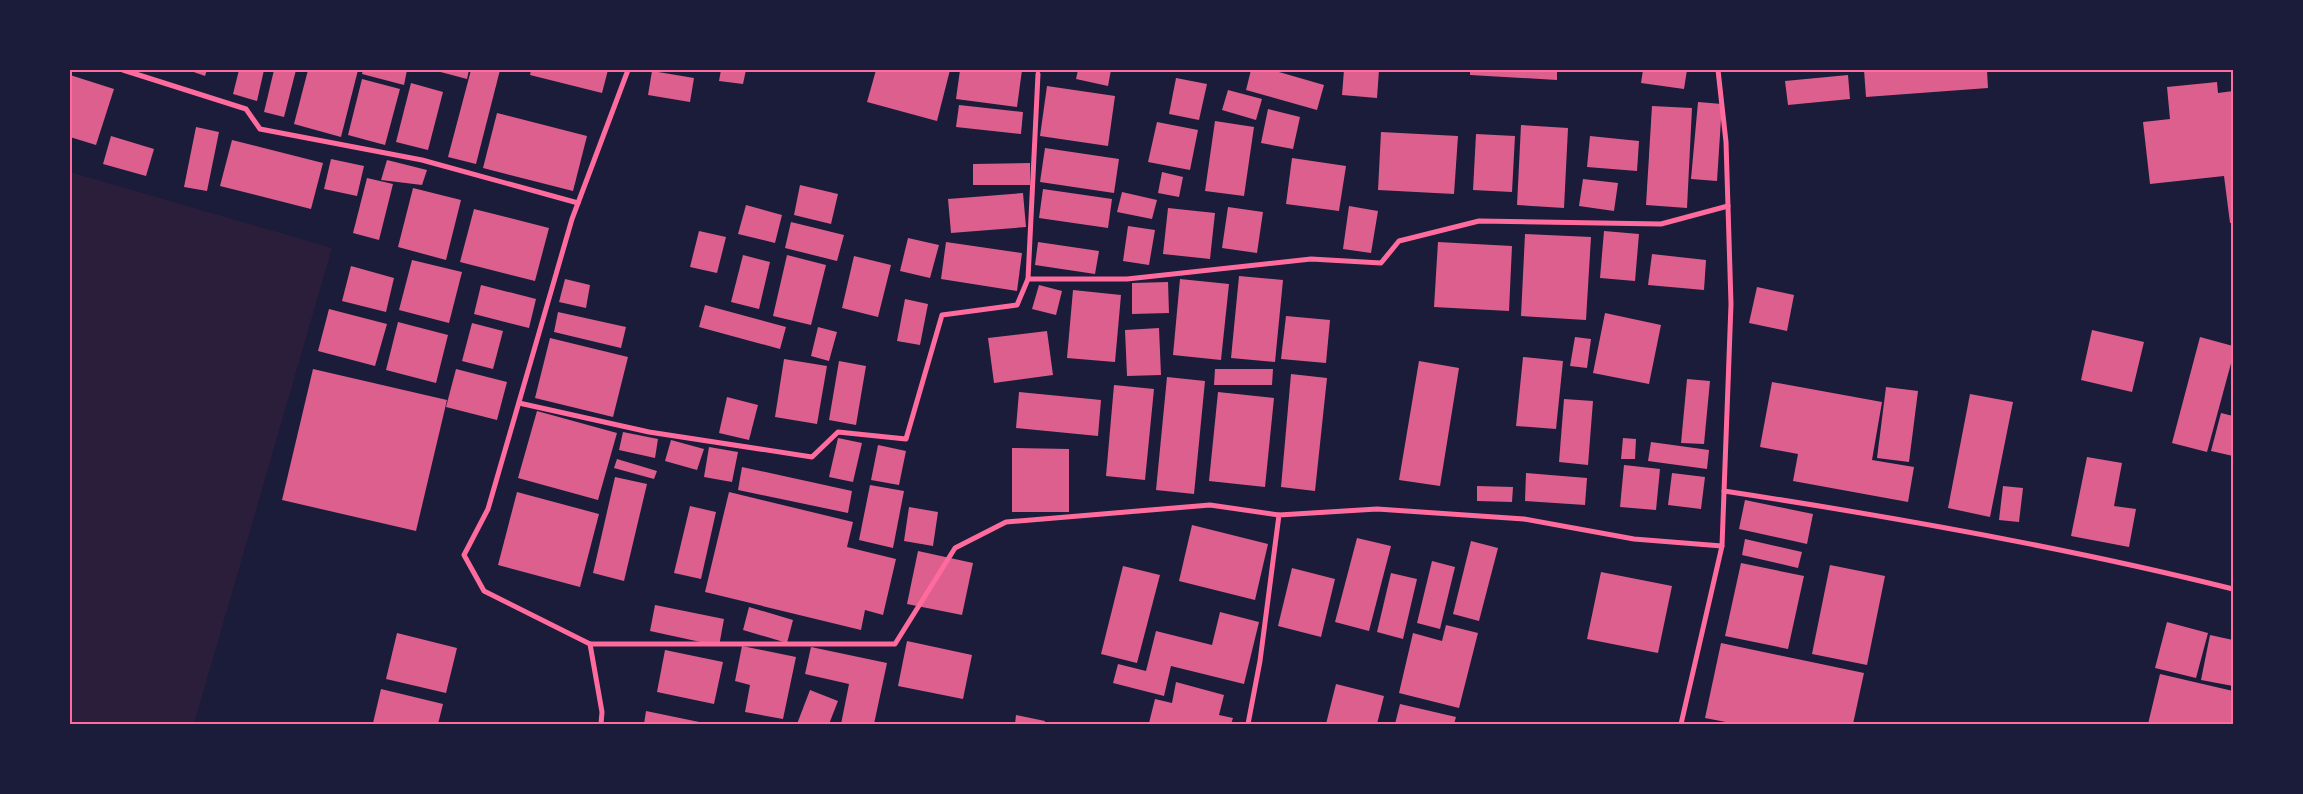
<svg xmlns="http://www.w3.org/2000/svg" width="2303" height="794" font-family="Helvetica,sans-serif">
	<style>
		.green { fill: #2a1e3b }
		.building { fill: #dd5f8e }
		.lines { fill: none; stroke-linecap: round; stroke-linejoin: round }
		.minor { stroke: #ff6b9d; stroke-width: 5 }
		.neatline { fill: none; stroke: #ff6b9d; stroke-width: 2 }
	</style>
	<rect width="100%" height="100%" fill="#1b1b3a"/>
	<!-- green -->
	<polygon class="green" points="70,172 332,248 194,724 70,724"/>
	<!-- building -->
	<g class="building">
		<polygon points="188,70 207,70 205,76"/>
		<polygon points="239,70 264,70 257,101 233,94"/>
		<polygon points="274,70 296,70 284,117 264,112"/>
		<polygon points="308,70 358,70 341,137 294,124"/>
		<polygon points="363,70 407,70 404,85 362,74"/>
		<polygon points="433,70 469,70 467,79"/>
		<polygon points="471,70 500,70 476,164 448,157"/>
		<polygon points="531,70 608,70 602,93 530,75"/>
		<polygon points="721,70 746,70 743,84 719,81"/>
		<polygon points="876,70 950,70 937,121 867,102"/>
		<polygon points="960,70 1022,70 1017,107 956,99"/>
		<polygon points="1078,70 1111,70 1108,86 1076,79"/>
		<polygon points="1251,70 1272,70 1324,85 1317,110 1246,90"/>
		<polygon points="1344,70 1379,70 1377,98 1342,95"/>
		<polygon points="1470,70 1557,70 1557,80 1470,75"/>
		<polygon points="1643,70 1687,70 1684,89 1641,83"/>
		<polygon points="1864,70 1987,70 1988,88 1866,97"/>
		<polygon points="652,71 694,78 690,102 648,95"/>
		<polygon points="70,75 114,89 96,145 70,137"/>
		<polygon points="1848,75 1850,99 1788,105 1785,81"/>
		<polygon points="1176,78 1207,84 1199,120 1169,114"/>
		<polygon points="362,79 400,89 385,145 348,135"/>
		<polygon points="2217,82 2218,93 2233,91 2233,223 2230,223 2224,176 2150,184 2143,122 2170,119 2167,87"/>
		<polygon points="411,83 443,92 428,150 396,142"/>
		<polygon points="1047,86 1115,96 1108,146 1040,136"/>
		<polygon points="1228,90 1262,99 1256,120 1222,110"/>
		<polygon points="1698,102 1722,104 1717,181 1691,179"/>
		<polygon points="959,105 1023,112 1021,134 956,127"/>
		<polygon points="1652,106 1692,108 1687,208 1646,205"/>
		<polygon points="1268,109 1300,117 1293,149 1261,143"/>
		<polygon points="497,113 587,136 573,191 483,168"/>
		<polygon points="1215,121 1254,127 1244,196 1205,191"/>
		<polygon points="1157,122 1198,130 1190,170 1148,162"/>
		<polygon points="1521,125 1568,128 1564,208 1517,205"/>
		<polygon points="196,127 219,132 207,191 184,187"/>
		<polygon points="1381,132 1458,136 1454,194 1378,190"/>
		<polygon points="1476,134 1515,136 1512,192 1473,190"/>
		<polygon points="111,136 154,149 146,176 103,164"/>
		<polygon points="1590,136 1639,141 1637,171 1587,167"/>
		<polygon points="232,140 323,163 311,209 220,186"/>
		<polygon points="1045,148 1119,159 1114,193 1040,182"/>
		<polygon points="1292,158 1346,166 1339,211 1286,204"/>
		<polygon points="331,159 364,166 357,196 324,189"/>
		<polygon points="387,160 427,170 422,185 381,180"/>
		<polygon points="1030,163 1030,185 973,185 973,164"/>
		<polygon points="1162,172 1183,177 1179,197 1158,193"/>
		<polygon points="367,178 393,184 379,240 353,233"/>
		<polygon points="1583,179 1618,183 1614,211 1579,206"/>
		<polygon points="800,185 838,194 831,224 794,215"/>
		<polygon points="413,188 461,200 446,260 398,247"/>
		<polygon points="1043,189 1112,199 1108,228 1039,218"/>
		<polygon points="1122,192 1157,200 1152,219 1117,212"/>
		<polygon points="1023,193 1026,227 951,233 948,199"/>
		<polygon points="746,205 782,215 775,243 738,234"/>
		<polygon points="1349,206 1378,211 1371,253 1343,249"/>
		<polygon points="1228,207 1263,212 1257,253 1222,248"/>
		<polygon points="1168,208 1215,213 1210,259 1163,254"/>
		<polygon points="474,209 549,228 535,281 460,262"/>
		<polygon points="791,222 844,235 837,261 785,248"/>
		<polygon points="1128,226 1155,230 1149,265 1123,261"/>
		<polygon points="699,231 726,237 717,273 690,267"/>
		<polygon points="1604,231 1639,234 1635,281 1600,278"/>
		<polygon points="1525,234 1591,237 1586,320 1521,316"/>
		<polygon points="908,238 939,245 930,278 900,271"/>
		<polygon points="946,242 1022,253 1017,291 941,279"/>
		<polygon points="1038,242 1099,251 1095,274 1035,265"/>
		<polygon points="1438,242 1512,246 1509,311 1434,307"/>
		<polygon points="1652,254 1706,260 1704,290 1648,285"/>
		<polygon points="743,255 770,262 759,309 731,302"/>
		<polygon points="787,255 826,265 811,325 773,316"/>
		<polygon points="854,256 891,265 878,317 842,308"/>
		<polygon points="412,260 462,272 449,323 399,310"/>
		<polygon points="351,266 394,278 386,312 342,301"/>
		<polygon points="1239,276 1283,280 1275,362 1231,358"/>
		<polygon points="565,279 590,285 586,308 559,302"/>
		<polygon points="1180,279 1229,284 1221,360 1173,355"/>
		<polygon points="1168,282 1169,313 1132,314 1132,283"/>
		<polygon points="481,285 536,299 529,328 474,314"/>
		<polygon points="1039,285 1062,291 1056,315 1032,309"/>
		<polygon points="1757,287 1794,295 1787,331 1749,323"/>
		<polygon points="1073,290 1121,295 1115,362 1067,358"/>
		<polygon points="905,299 928,304 920,345 897,341"/>
		<polygon points="705,305 786,327 780,349 699,327"/>
		<polygon points="329,309 387,324 375,366 318,351"/>
		<polygon points="558,312 626,327 621,348 554,332"/>
		<polygon points="1605,313 1661,325 1649,384 1593,373"/>
		<polygon points="1286,316 1330,320 1326,363 1281,359"/>
		<polygon points="398,322 448,335 436,383 386,370"/>
		<polygon points="472,323 503,331 493,369 462,361"/>
		<polygon points="818,327 837,332 829,361 811,356"/>
		<polygon points="1159,328 1161,375 1127,376 1125,330"/>
		<polygon points="2092,330 2144,342 2132,392 2081,380"/>
		<polygon points="1047,331 1053,375 994,383 988,338"/>
		<polygon points="1575,337 1591,339 1587,368 1570,366"/>
		<polygon points="2200,337 2233,346 2233,356 2207,452 2172,443"/>
		<polygon points="550,338 628,357 613,417 535,398"/>
		<polygon points="1523,357 1563,361 1556,429 1516,426"/>
		<polygon points="784,359 827,366 817,424 775,417"/>
		<polygon points="839,361 866,366 856,425 829,420"/>
		<polygon points="1419,361 1459,368 1440,486 1399,480"/>
		<polygon points="313,369 447,400 416,531 282,500"/>
		<polygon points="456,369 507,382 497,420 446,407"/>
		<polygon points="1215,369 1273,369 1272,385 1214,385"/>
		<polygon points="1291,374 1327,378 1315,491 1281,487"/>
		<polygon points="1167,377 1205,381 1194,494 1156,490"/>
		<polygon points="1687,379 1710,381 1704,444 1681,443"/>
		<polygon points="1772,382 1882,402 1872,460 1914,467 1908,502 1793,481 1798,454 1760,447"/>
		<polygon points="1114,385 1154,389 1145,480 1106,476"/>
		<polygon points="1886,387 1918,391 1909,462 1877,458"/>
		<polygon points="1019,392 1101,400 1098,436 1016,428"/>
		<polygon points="1218,392 1274,398 1265,487 1209,481"/>
		<polygon points="1970,394 2013,402 1990,517 1948,508"/>
		<polygon points="727,397 758,405 749,440 719,433"/>
		<polygon points="1564,399 1593,401 1588,465 1559,462"/>
		<polygon points="537,411 617,433 598,500 518,478"/>
		<polygon points="2221,413 2233,416 2233,456 2211,451"/>
		<polygon points="623,432 658,439 655,458 619,450"/>
		<polygon points="838,438 862,443 853,482 829,477"/>
		<polygon points="1623,438 1636,439 1635,459 1621,459"/>
		<polygon points="671,440 704,449 697,470 665,461"/>
		<polygon points="1651,442 1709,450 1707,469 1648,461"/>
		<polygon points="878,445 906,451 899,485 871,480"/>
		<polygon points="709,447 738,452 732,482 704,477"/>
		<polygon points="1012,448 1069,449 1069,512 1012,512"/>
		<polygon points="2087,457 2122,463 2114,506 2136,509 2129,547 2071,536"/>
		<polygon points="617,459 657,471 654,479 614,468"/>
		<polygon points="1624,465 1660,469 1656,510 1620,507"/>
		<polygon points="742,467 852,491 848,513 738,490"/>
		<polygon points="1526,473 1587,478 1585,505 1525,501"/>
		<polygon points="1672,473 1705,477 1701,509 1668,505"/>
		<polygon points="615,477 647,484 624,581 593,573"/>
		<polygon points="870,485 904,491 893,548 859,540"/>
		<polygon points="1477,486 1513,487 1512,502 1477,501"/>
		<polygon points="2003,486 2023,488 2019,522 1999,520"/>
		<polygon points="517,492 599,514 580,587 498,565"/>
		<polygon points="729,492 853,522 847,547 896,559 883,615 865,610 861,630 705,592"/>
		<polygon points="1745,500 1813,514 1807,544 1739,529"/>
		<polygon points="690,506 716,512 701,579 674,573"/>
		<polygon points="909,507 938,512 933,546 904,541"/>
		<polygon points="1192,525 1268,544 1255,600 1179,581"/>
		<polygon points="1357,538 1391,546 1369,631 1335,622"/>
		<polygon points="1745,539 1802,552 1798,568 1742,555"/>
		<polygon points="1471,541 1498,548 1479,621 1453,614"/>
		<polygon points="918,551 973,563 962,615 907,604"/>
		<polygon points="1432,561 1455,567 1440,629 1417,623"/>
		<polygon points="1741,563 1804,576 1788,649 1725,636"/>
		<polygon points="1830,565 1885,576 1867,665 1812,654"/>
		<polygon points="1123,566 1160,575 1137,663 1101,654"/>
		<polygon points="1292,568 1335,579 1321,637 1278,626"/>
		<polygon points="1601,572 1672,586 1658,653 1587,639"/>
		<polygon points="1391,573 1417,579 1403,639 1377,632"/>
		<polygon points="655,605 724,619 719,646 650,631"/>
		<polygon points="749,607 793,620 787,643 743,630"/>
		<polygon points="1220,612 1259,622 1244,684 1171,666 1164,696 1113,683 1118,664 1146,671 1156,631 1212,645"/>
		<polygon points="2167,622 2208,633 2196,678 2155,668"/>
		<polygon points="1446,625 1478,633 1459,708 1399,693 1413,633 1442,641"/>
		<polygon points="397,633 457,648 446,693 386,679"/>
		<polygon points="2210,635 2233,640 2233,686 2201,680"/>
		<polygon points="907,641 972,655 963,699 898,686"/>
		<polygon points="1721,643 1864,673 1853,724 1736,724 1705,718"/>
		<polygon points="742,646 796,657 783,719 745,712 750,685 735,681"/>
		<polygon points="811,647 887,663 874,724 841,724 849,684 805,674"/>
		<polygon points="665,650 723,662 714,704 657,692"/>
		<polygon points="2160,674 2233,691 2233,724 2148,724"/>
		<polygon points="1176,682 1224,695 1219,715 1233,718 1231,724 1149,723 1155,699 1172,703"/>
		<polygon points="1336,684 1384,696 1377,724 1326,724"/>
		<polygon points="381,689 443,704 438,724 373,723"/>
		<polygon points="810,690 838,701 829,724 797,724"/>
		<polygon points="1400,704 1456,717 1454,724 1395,724"/>
		<polygon points="646,711 704,723 704,724 644,724"/>
		<polygon points="1016,715 1045,721 1044,724 1015,724"/>
	</g>
	<g class="lines">
		<!-- minor -->
		<g class="minor">
			<polyline points="123,70 246,109 260,129 422,160 578,203"/>
			<polyline points="628,70 572,219 488,509 464,555 484,591 590,644 895,644 955,548 1006,522 1210,505 1279,515"/>
			<polyline points="1028,279 1038,74"/>
			<polyline points="519,403 649,432 812,457 838,432 906,439 942,315 1017,305 1028,279 1127,279 1311,259 1381,263 1399,241 1479,221 1661,224 1728,206"/>
			<path d="M 1724,491 C 1895,517 2065,547 2233,589"/>
			<polyline points="590,644 602,712 601,724"/>
			<polyline points="1248,724 1260,661 1279,515 1377,509 1524,519 1634,539 1722,546"/>
			<polyline points="1681,724 1722,546 1731,304 1726,142 1718,70"/>
		</g>
	</g>
	<!-- border -->
	<rect width="2303" height="794" fill="none" stroke="#1b1b3a" stroke-width="142"/>
	<rect x="71" y="71" width="2161" height="652" class="neatline"/>
</svg>
